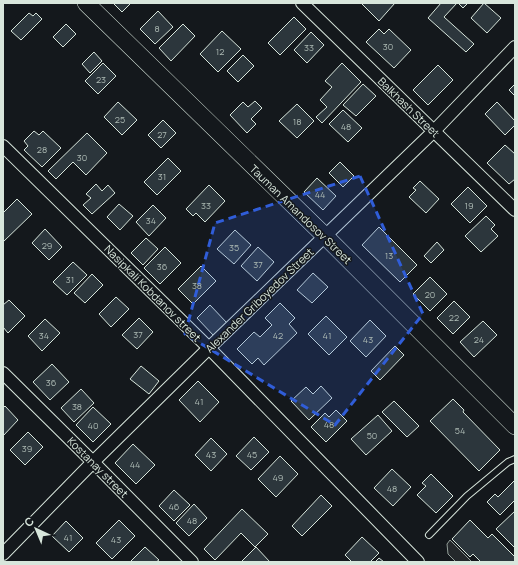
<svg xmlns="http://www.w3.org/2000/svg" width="518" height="565" font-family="Manrope,sans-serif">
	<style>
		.parking { fill: #24282b; stroke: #939e99 }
		.building { fill: #2c363c; stroke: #d8e6dc }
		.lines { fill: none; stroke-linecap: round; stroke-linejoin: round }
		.service-casing { stroke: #d8e6dc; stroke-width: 8 }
		.minor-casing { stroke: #d8e6dc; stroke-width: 14 }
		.secondary-casing { stroke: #d8e6dc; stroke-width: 18 }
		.service { stroke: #14181c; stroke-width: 6 }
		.minor { stroke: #14181c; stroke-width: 12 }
		.secondary { stroke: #14181c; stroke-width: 17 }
		.marked { fill: #305dd8; fill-opacity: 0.2; stroke: #305dd8; stroke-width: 3; stroke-dasharray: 8 5; stroke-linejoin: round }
		.labels { text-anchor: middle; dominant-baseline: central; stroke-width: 3; stroke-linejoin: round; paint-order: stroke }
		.number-label { font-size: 9px; fill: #adbab4 }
		.street-label { font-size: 11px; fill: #d8e6dc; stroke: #14181c }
	</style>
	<rect width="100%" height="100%" fill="#14181c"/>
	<!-- parking -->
	<polygon class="parking" points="450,540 472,562 456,562 448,554 447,544"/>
	<!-- building -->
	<g class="building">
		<polygon points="113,3 131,3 122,12"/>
		<polygon points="361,3 395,3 379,21"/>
		<polygon points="441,3 457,3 444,17 474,44 466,52 428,18"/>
		<polygon points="458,3 468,3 463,8"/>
		<polygon points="484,3 501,18 487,33 471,18"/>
		<polygon points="158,11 173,27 155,44 140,29"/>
		<polygon points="29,13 33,16 36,13 42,19 21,40 11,31"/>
		<polygon points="294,17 306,29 280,55 268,43"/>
		<polygon points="66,24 76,34 63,47 53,37"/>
		<polygon points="183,24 195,36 171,61 159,48"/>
		<polygon points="379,29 384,34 389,29 411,50 394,68 366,42"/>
		<polygon points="222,31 241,49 218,72 200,54"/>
		<polygon points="311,32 324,45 307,63 294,50"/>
		<polygon points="94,52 102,61 90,73 82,64"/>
		<polygon points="243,55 254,66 238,82 227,71"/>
		<polygon points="103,63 116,76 98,94 85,81"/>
		<polygon points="342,63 361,82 322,123 316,117 327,107 320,100 332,87 325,81"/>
		<polygon points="438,65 453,80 428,105 413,90"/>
		<polygon points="363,84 376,96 356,116 343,105"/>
		<polygon points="515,84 515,96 509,90"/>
		<polygon points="255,101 262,108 251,119 256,124 247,133 230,115 243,102 248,107"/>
		<polygon points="118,102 137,120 122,135 104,117"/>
		<polygon points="497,102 515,121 515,125 505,135 485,114"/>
		<polygon points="297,104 314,121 297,138 279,121"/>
		<polygon points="343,110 362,128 348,142 329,124"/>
		<polygon points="163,120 176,133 161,148 148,135"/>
		<polygon points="34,131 39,135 43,131 61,148 42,167 24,150 28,146 24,141"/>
		<polygon points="87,133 107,153 86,175 73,162 56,179 48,171"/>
		<polygon points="505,145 515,154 515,179 509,184 487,163"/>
		<polygon points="168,158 181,171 157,195 144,182"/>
		<polygon points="340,162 354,176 343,187 329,173"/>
		<polygon points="317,178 336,196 323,210 304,192"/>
		<polygon points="420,181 439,199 426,213 409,197 416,190 413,188"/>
		<polygon points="96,184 102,191 108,185 115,193 92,214 83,205 91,198 86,194"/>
		<polygon points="209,185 225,201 205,222 196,213 193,216 186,209"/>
		<polygon points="468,187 487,206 470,223 451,204"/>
		<polygon points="17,199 32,214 3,242 3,213"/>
		<polygon points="119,204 133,216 120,230 107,217"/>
		<polygon points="153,205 166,218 149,236 136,222"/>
		<polygon points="486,216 495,225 491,229 498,236 481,252 465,236"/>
		<polygon points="379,227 417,265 400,282 362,245"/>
		<polygon points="45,229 62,247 49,260 32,243"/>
		<polygon points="235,230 251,245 234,264 217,249"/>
		<polygon points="146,238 158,249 143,265 131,253"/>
		<polygon points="437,242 444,250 431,263 424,256"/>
		<polygon points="165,247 181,263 160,284 144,268"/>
		<polygon points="258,247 274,262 257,281 241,266"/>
		<polygon points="73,262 87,275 67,295 53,282"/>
		<polygon points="201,266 216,281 193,304 178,289"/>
		<polygon points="313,273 328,287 312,303 297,290"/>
		<polygon points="92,274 103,285 85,303 74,293"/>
		<polygon points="430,277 447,294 430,311 413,294"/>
		<polygon points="116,297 129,309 111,327 99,314"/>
		<polygon points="9,300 25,316 8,333 3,327 3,305"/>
		<polygon points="454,301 470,317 453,334 437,318"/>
		<polygon points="280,303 295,318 289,324 297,333 264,365 258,358 252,364 237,349 254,332 260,337 272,325 265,318"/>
		<polygon points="210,305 227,323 214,336 197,318"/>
		<polygon points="326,316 347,337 329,355 308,334"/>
		<polygon points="139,318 153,332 137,349 122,335"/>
		<polygon points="45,319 60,333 42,351 28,336"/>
		<polygon points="370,320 386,336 366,357 350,341"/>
		<polygon points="483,321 497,335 474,357 460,342"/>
		<polygon points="395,346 404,355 380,380 371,371"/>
		<polygon points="52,364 69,382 50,400 33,382"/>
		<polygon points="141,366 159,381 149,394 130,379"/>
		<polygon points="198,381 219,402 200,422 179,400"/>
		<polygon points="321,386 332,398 309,420 291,401 306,387 313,394"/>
		<polygon points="81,389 94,403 74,422 61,408"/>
		<polygon points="453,399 464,410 463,412 500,450 479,471 430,421"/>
		<polygon points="394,401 419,426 407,437 382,412"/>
		<polygon points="5,406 18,420 3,436 3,408"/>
		<polygon points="93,407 111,424 93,442 76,425"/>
		<polygon points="336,410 347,421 326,442 311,427 325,413 329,417"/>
		<polygon points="378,415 392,431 366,455 351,439"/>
		<polygon points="28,432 43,447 25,465 10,450"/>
		<polygon points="254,437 269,452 251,470 236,456"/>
		<polygon points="211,438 227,454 211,471 195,455"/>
		<polygon points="133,444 155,465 136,484 115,463"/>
		<polygon points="280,456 298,474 276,497 258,479"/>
		<polygon points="392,469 411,487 393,506 374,488"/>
		<polygon points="431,474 453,496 436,513 417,495 426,486 422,483"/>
		<polygon points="515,480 515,500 500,515 487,502 495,494 498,497"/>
		<polygon points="174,490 190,505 174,521 159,506"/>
		<polygon points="321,495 332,506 302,536 292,526"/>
		<polygon points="194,504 207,518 189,536 176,523"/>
		<polygon points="242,509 268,534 255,547 241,533 215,560 204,549"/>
		<polygon points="515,511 515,548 496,529"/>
		<polygon points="119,520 135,536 112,559 96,543"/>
		<polygon points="470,520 488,538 492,534 515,557 515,562 481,562 473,554 470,557 452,539"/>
		<polygon points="66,521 83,538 69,552 52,536"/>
		<polygon points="362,537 379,553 370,562 352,562 345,555"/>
		<polygon points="145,547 159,560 156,562 130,562"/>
		<polygon points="256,547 270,562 241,562"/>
		<polygon points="379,558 384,562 375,562"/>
	</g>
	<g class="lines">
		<!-- service casing -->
		<g class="service-casing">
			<polyline id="service" points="429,535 467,496 508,462 515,459"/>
		</g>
		<!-- minor casing -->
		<g class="minor-casing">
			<g id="minor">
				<polyline points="302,3 515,210"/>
				<polyline points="3,146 209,348 418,562"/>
				<polyline points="3,373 93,462 192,562"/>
				<polyline points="3,554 93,462 209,348 434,131 515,47"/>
			</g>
		</g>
		<!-- secondary casing -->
		<g class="secondary-casing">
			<polyline id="secondary" points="86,3 325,236 515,426"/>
		</g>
		<!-- service -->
		<use href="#service" class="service"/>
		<!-- minor -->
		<use href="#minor" class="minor"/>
		<!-- secondary -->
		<use href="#secondary" class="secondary"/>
	</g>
	<!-- marked area -->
	<path class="marked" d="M 360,176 L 423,314 L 335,425 L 185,334 L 215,223 Z"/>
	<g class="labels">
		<!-- number labels -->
		<g class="number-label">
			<text x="157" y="28">8</text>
			<text x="388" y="46">30</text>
			<text x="309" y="47">33</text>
			<text x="220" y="51">12</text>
			<text x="101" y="79">23</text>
			<text x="120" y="119">25</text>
			<text x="297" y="121">18</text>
			<text x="346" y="126">48</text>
			<text x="162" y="134">27</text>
			<text x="42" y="149">28</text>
			<text x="82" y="157">30</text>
			<text x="162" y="176">31</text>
			<text x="320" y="194">44</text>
			<text x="206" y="205">33</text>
			<text x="469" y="205">19</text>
			<text x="151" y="220">34</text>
			<text x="47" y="245">29</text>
			<text x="234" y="247">35</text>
			<text x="389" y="255">13</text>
			<text x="258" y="264">37</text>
			<text x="162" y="266">36</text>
			<text x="70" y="279">31</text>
			<text x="197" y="285">38</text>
			<text x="430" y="294">20</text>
			<text x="454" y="317">22</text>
			<text x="138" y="334">37</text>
			<text x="44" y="335">34</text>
			<text x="278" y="335">42</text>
			<text x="327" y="335">41</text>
			<text x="368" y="339">43</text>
			<text x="479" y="339">24</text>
			<text x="51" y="382">36</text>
			<text x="199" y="401">41</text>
			<text x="77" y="406">38</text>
			<text x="329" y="424">48</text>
			<text x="93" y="425">40</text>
			<text x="460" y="430">54</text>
			<text x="372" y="435">50</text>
			<text x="27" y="448">39</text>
			<text x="211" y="454">43</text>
			<text x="252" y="454">45</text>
			<text x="135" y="464">44</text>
			<text x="278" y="477">49</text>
			<text x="392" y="488">48</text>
			<text x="174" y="506">46</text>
			<text x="192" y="520">48</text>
			<text x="68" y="537">41</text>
			<text x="116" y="539">43</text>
		</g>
		<!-- street labels -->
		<g class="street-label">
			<text transform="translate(409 107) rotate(44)">Balkhash Street</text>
			<text transform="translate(301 214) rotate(44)">Tauman Amandosov Street</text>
			<text transform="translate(153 293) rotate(45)">Nasipkali Kobdanov street</text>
			<text transform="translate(259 300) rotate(-44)">Alexander Griboyedov Street</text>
			<text transform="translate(98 467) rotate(45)">Kostanay street</text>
		</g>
	</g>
	<!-- border -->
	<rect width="518" height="565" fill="none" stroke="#d8e6dc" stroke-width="8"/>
	<!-- north arrow -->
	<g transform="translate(36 529) rotate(316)" stroke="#14181c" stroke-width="3" paint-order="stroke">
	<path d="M0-3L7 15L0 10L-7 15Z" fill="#d8e6dc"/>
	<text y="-6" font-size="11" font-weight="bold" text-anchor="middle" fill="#d8e6dc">С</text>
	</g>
</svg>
